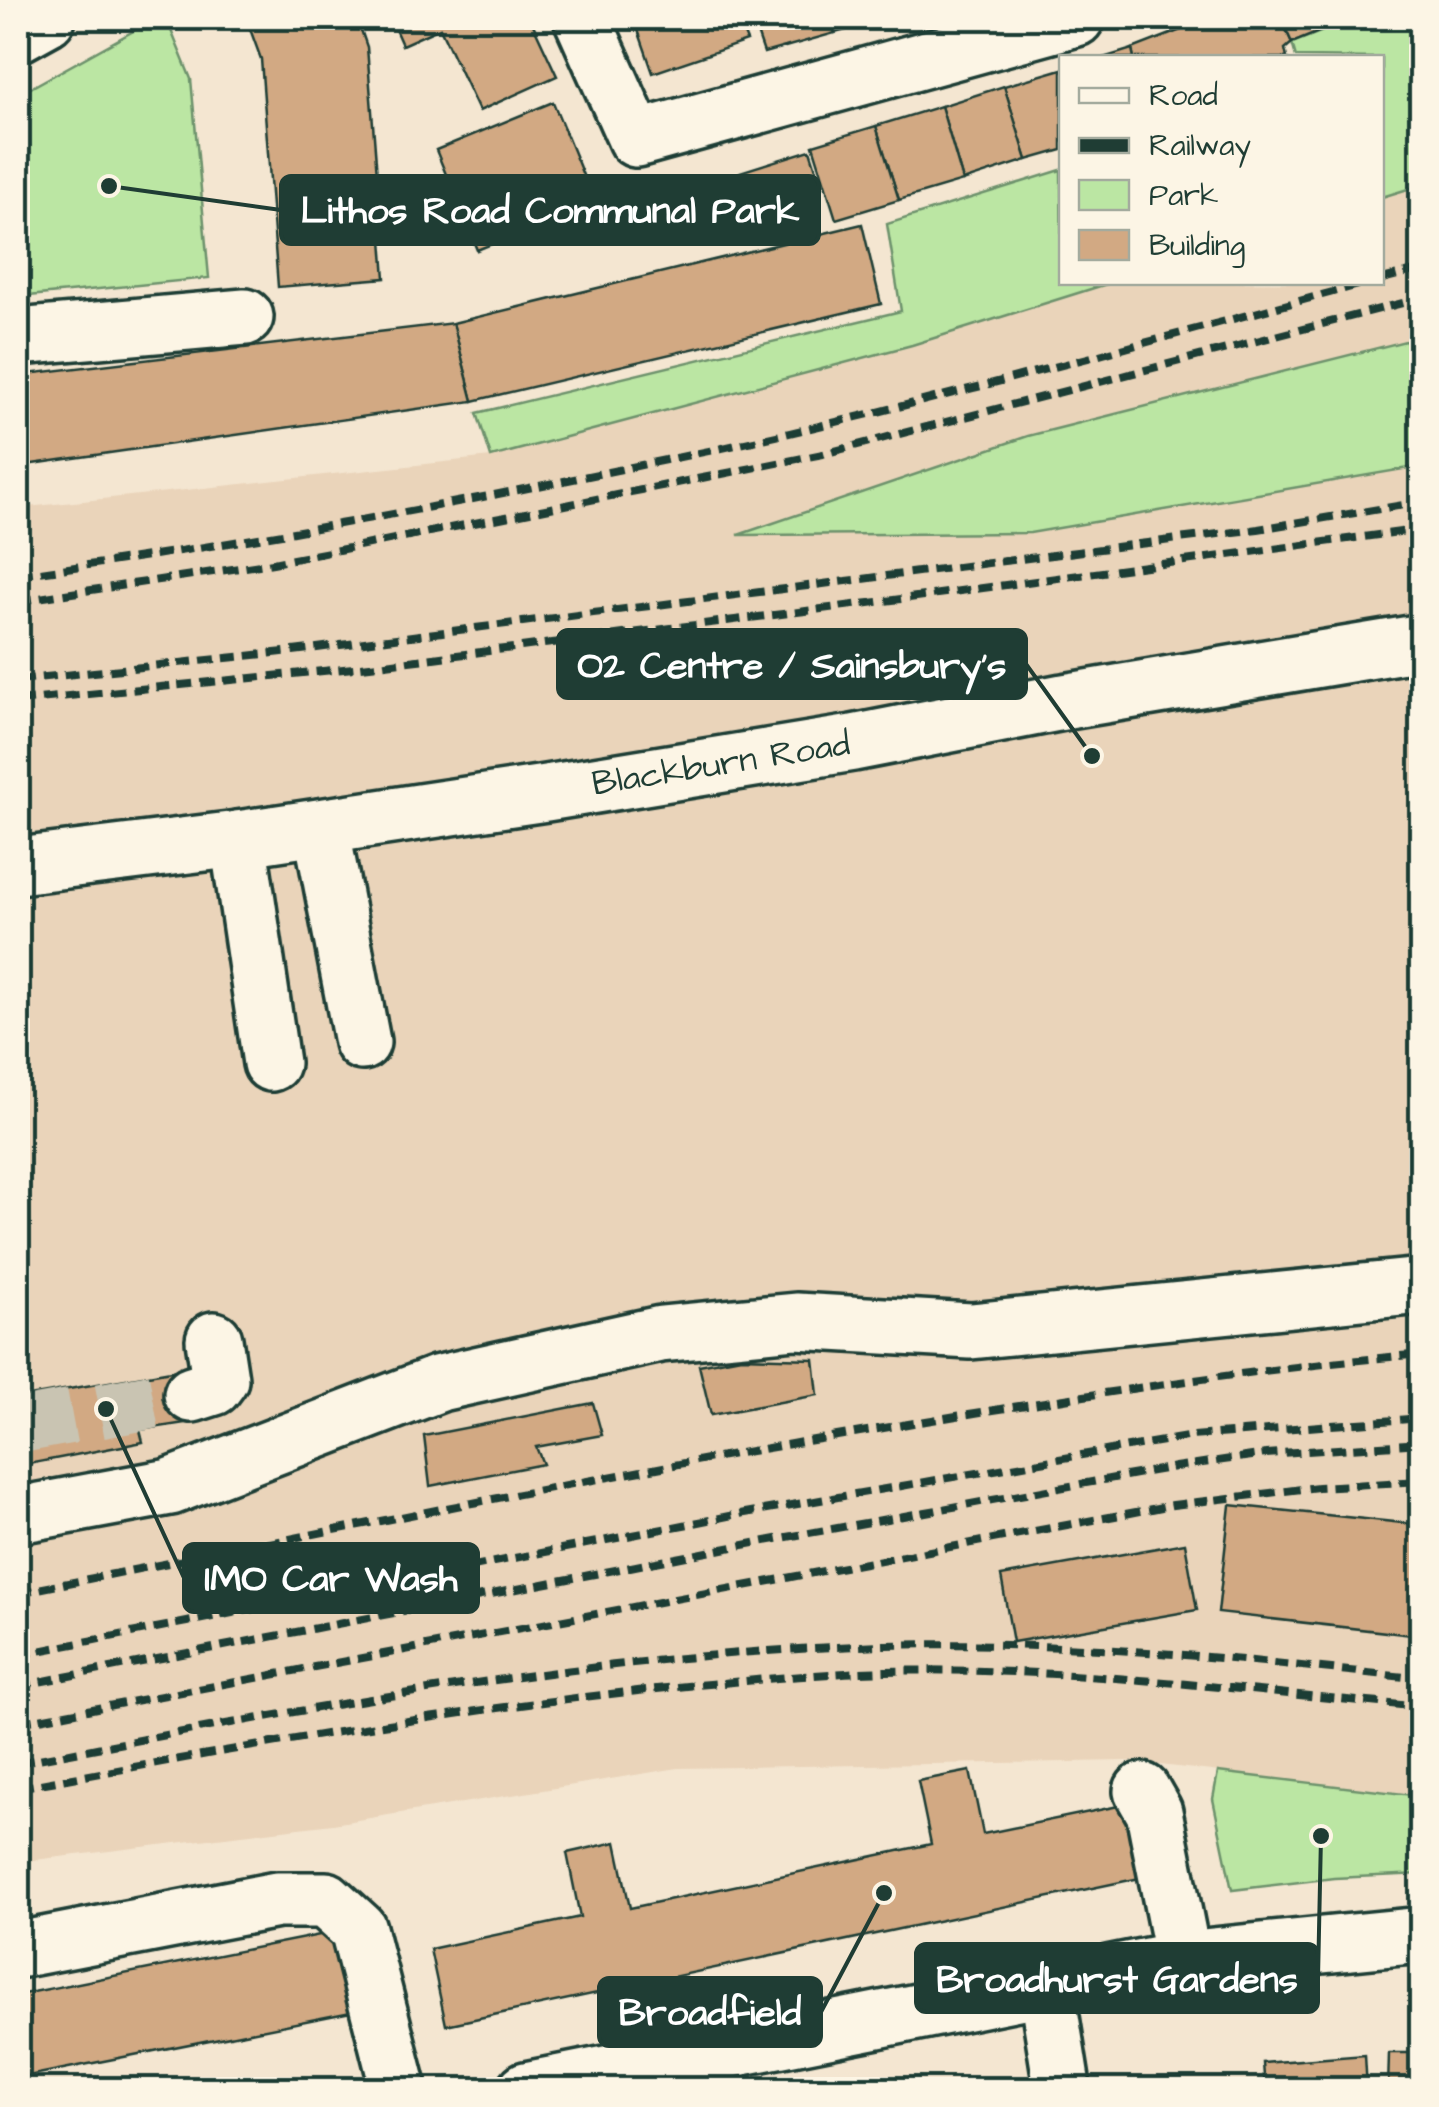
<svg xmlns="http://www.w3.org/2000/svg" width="1439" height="2107" font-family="'Architects Daughter',sans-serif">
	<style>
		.built { fill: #ead4ba }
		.green { fill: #bbe6a3; stroke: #6d926c; stroke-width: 2.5 }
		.building { fill: #d2a983; stroke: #1f3d34; stroke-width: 2.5 }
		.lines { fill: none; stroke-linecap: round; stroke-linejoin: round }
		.minor-tunnel { stroke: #c9c4b2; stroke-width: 55; stroke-dasharray: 55 28; stroke-linecap: butt }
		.minor-casing { stroke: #1f3d34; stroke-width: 62 }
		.minor { stroke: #fcf5e5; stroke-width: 55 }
		.rail { stroke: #1f3d34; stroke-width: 8; stroke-dasharray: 15 8; stroke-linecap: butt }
		.labels { text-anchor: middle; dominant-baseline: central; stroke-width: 9; stroke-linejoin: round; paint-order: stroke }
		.street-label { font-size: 35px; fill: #1f3d34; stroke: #fcf5e5 }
		.leader { fill: none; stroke: #1f3d34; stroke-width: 4 }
		.callout-dot { fill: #1f3d34; stroke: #fcf5e5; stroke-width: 4 }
		.callout { fill: #1f3d34; stroke: #1f3d34; stroke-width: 4 }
		.callout-label { font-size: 38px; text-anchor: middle; font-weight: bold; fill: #fff }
	</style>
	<rect width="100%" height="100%" fill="#f4e6d1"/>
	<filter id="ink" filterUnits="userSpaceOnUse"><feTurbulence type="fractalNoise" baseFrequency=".01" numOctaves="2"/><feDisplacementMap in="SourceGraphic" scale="20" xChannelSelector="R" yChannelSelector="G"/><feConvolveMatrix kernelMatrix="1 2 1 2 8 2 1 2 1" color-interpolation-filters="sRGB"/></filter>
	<g filter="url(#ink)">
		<!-- built -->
		<polygon class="built" points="1421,185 1421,1796 1127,1761 678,1768 333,1824 18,1862 18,508 491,457 912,345 1110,283 1382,282 1382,197"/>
		<!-- green -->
		<g class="green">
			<polygon points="157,18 166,18 191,79 209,278 18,297 18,95"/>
			<polygon points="1356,18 1421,18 1421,185 1382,197 1382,58 1296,57 1292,43"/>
			<polygon points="1061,170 1062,282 1110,283 912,345 491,457 477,413 901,311 887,224"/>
			<polygon points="1421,337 1421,466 1030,533 738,535 1028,436"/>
			<polygon points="1218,1772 1421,1796 1421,1874 1334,1878 1232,1890 1213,1799"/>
		</g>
		<!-- building -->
		<g class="building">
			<polygon points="246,18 357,18 367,47 385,278 278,287 261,59"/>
			<polygon points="390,18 530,18 557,76 479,111 440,28 402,45"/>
			<polygon points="659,18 737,18 747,41 653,73 637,27"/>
			<polygon points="752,18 830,18 835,33 764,53"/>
			<polygon points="830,18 891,18 835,33"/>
			<polygon points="1212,18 1281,18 1292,43 1285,49 1287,58 1134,58 1132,49"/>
			<polygon points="1281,18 1353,18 1292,43"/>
			<polygon points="1132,49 1134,58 1103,58"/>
			<polygon points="1062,69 1062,150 1027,160 1004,86"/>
			<polygon points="1004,86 1027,160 963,181 941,106"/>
			<polygon points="553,102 594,202 477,250 436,150"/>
			<polygon points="941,106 963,181 899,200 876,126"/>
			<polygon points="876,126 899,200 836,219 813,145"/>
			<polygon points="810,150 821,184 750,206 740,172"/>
			<polygon points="862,224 881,304 473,401 453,323"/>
			<polygon points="453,323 473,401 18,466 18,375"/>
			<polygon points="1416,1112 1422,1112 1422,1266 1412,1265"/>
			<polygon points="741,1357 814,1359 818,1395 711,1415 699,1365"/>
			<polygon points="188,1368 198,1421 140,1430 143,1442 18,1466 18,1398"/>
			<polygon points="593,1403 602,1435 536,1447 543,1464 430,1486 424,1436"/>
			<polygon points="1230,1505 1422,1525 1422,1636 1218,1613"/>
			<polygon points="1185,1543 1197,1610 1013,1642 1001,1576"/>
			<polygon points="970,1771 983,1834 1138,1802 1154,1875 446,2025 430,1949 580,1917 567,1853 616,1842 630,1908 931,1844 918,1781"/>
			<polygon points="340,1931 356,2011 18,2078 18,1995"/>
			<polygon points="1389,2053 1422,2053 1422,2090 1388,2090"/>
			<polygon points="1365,2055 1367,2090 1265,2090 1263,2063"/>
		</g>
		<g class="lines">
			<!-- minor-tunnel -->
			<polyline class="minor-tunnel" points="18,1426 192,1394"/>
			<!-- minor casing -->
			<g class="minor-casing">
				<g id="minor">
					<polyline points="582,18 636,139 1076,18"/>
					<polyline points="18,34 47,18"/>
					<polyline points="18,337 245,317"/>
					<polyline points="321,827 362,1042"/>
					<polyline points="238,839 271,1063"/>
					<polyline points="18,866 238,839 546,793 853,743 1063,702 1422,642"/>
					<polyline points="192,1394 214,1387 220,1379 214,1340"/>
					<polyline points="18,1515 170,1487 440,1383 661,1334 796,1321 971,1331 1422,1286"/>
					<polyline points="1142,1791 1154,1812 1183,1959"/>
					<polyline points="18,1950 277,1900 326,1900 358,1929 399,2090"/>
					<polyline points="1046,1986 1061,2080 1060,2090"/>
					<polyline points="526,2090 1183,1959 1422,1935"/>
				</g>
			</g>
			<!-- minor -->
			<use href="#minor" class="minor"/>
			<!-- rail -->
			<g class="rail">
				<polyline points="1382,279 1422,269"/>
				<path d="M 18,575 C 230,546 441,507 651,463 C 893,414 1131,346 1370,282"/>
				<polyline points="18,601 273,563 823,454 1422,298"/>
				<polyline points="18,680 293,651 1258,529 1422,502"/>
				<polyline points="18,701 354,668 901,599 1422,529"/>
				<path d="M 18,1593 C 320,1533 622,1471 926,1421 C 1091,1394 1255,1369 1422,1354"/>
				<polyline points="18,1655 745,1513 1192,1436 1422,1418"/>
				<polyline points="18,1686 754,1543 1175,1467 1266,1454 1422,1443"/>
				<polyline points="18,1723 1173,1505 1318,1487 1422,1481"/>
				<path d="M 18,1763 C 305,1708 593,1654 886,1645 C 1065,1640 1244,1659 1422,1679"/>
				<path d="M 18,1788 C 244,1747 469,1706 698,1685 C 760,1680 823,1673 886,1671 C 1065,1666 1244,1691 1422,1707"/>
			</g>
		</g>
	</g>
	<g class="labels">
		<!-- street labels -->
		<g class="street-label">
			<text transform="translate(721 764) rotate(-9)">Blackburn Road</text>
		</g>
	</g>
	<!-- callouts -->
	<path class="leader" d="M109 186L281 210M1092 756L1026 664M106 1409L184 1578M1321 1836L1318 1978M884 1893L821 2012"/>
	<g class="callout-dot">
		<circle cx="109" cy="186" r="10"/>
		<circle cx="1092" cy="756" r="10"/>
		<circle cx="106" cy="1409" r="10"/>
		<circle cx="1321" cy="1836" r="10"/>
		<circle cx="884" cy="1893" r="10"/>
	</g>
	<g class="callout">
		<rect x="281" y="176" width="538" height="68" rx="10"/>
		<rect x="558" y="630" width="468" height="68" rx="10"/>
		<rect x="184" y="1544" width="294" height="68" rx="10"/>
		<rect x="916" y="1944" width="402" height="68" rx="10"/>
		<rect x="599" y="1978" width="222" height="68" rx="10"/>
	</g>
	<g class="callout-label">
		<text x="550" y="223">Lithos Road Communal Park</text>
		<text x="792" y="678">O2 Centre / Sainsbury's</text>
		<text x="331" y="1591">IMO Car Wash</text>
		<text x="1117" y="1992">Broadhurst Gardens</text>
		<text x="710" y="2025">Broadfield</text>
	</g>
	<!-- margin -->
	<rect width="1439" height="2107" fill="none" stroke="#fcf5e5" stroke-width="60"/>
	<rect x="30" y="30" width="1379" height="2047" fill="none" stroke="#1f3d34" stroke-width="4" filter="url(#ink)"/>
	<!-- legend -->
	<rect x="1059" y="55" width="325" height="230" fill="#fcf5e5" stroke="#a4ab9e" stroke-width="2.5"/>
	<rect x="1079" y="88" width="50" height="15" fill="#fcf5e5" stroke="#a4ab9e" stroke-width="2.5"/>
	<text x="1149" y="105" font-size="30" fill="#1f3d34">Road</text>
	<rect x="1079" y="138" width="50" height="15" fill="#1f3d34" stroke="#a4ab9e" stroke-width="2.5"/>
	<text x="1149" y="155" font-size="30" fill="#1f3d34">Railway</text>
	<rect x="1079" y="180" width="50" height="30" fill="#bbe6a3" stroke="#a4ab9e" stroke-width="2.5"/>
	<text x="1149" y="205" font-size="30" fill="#1f3d34">Park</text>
	<rect x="1079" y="230" width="50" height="30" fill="#d2a983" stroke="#a4ab9e" stroke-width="2.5"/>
	<text x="1149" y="255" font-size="30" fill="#1f3d34">Building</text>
</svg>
